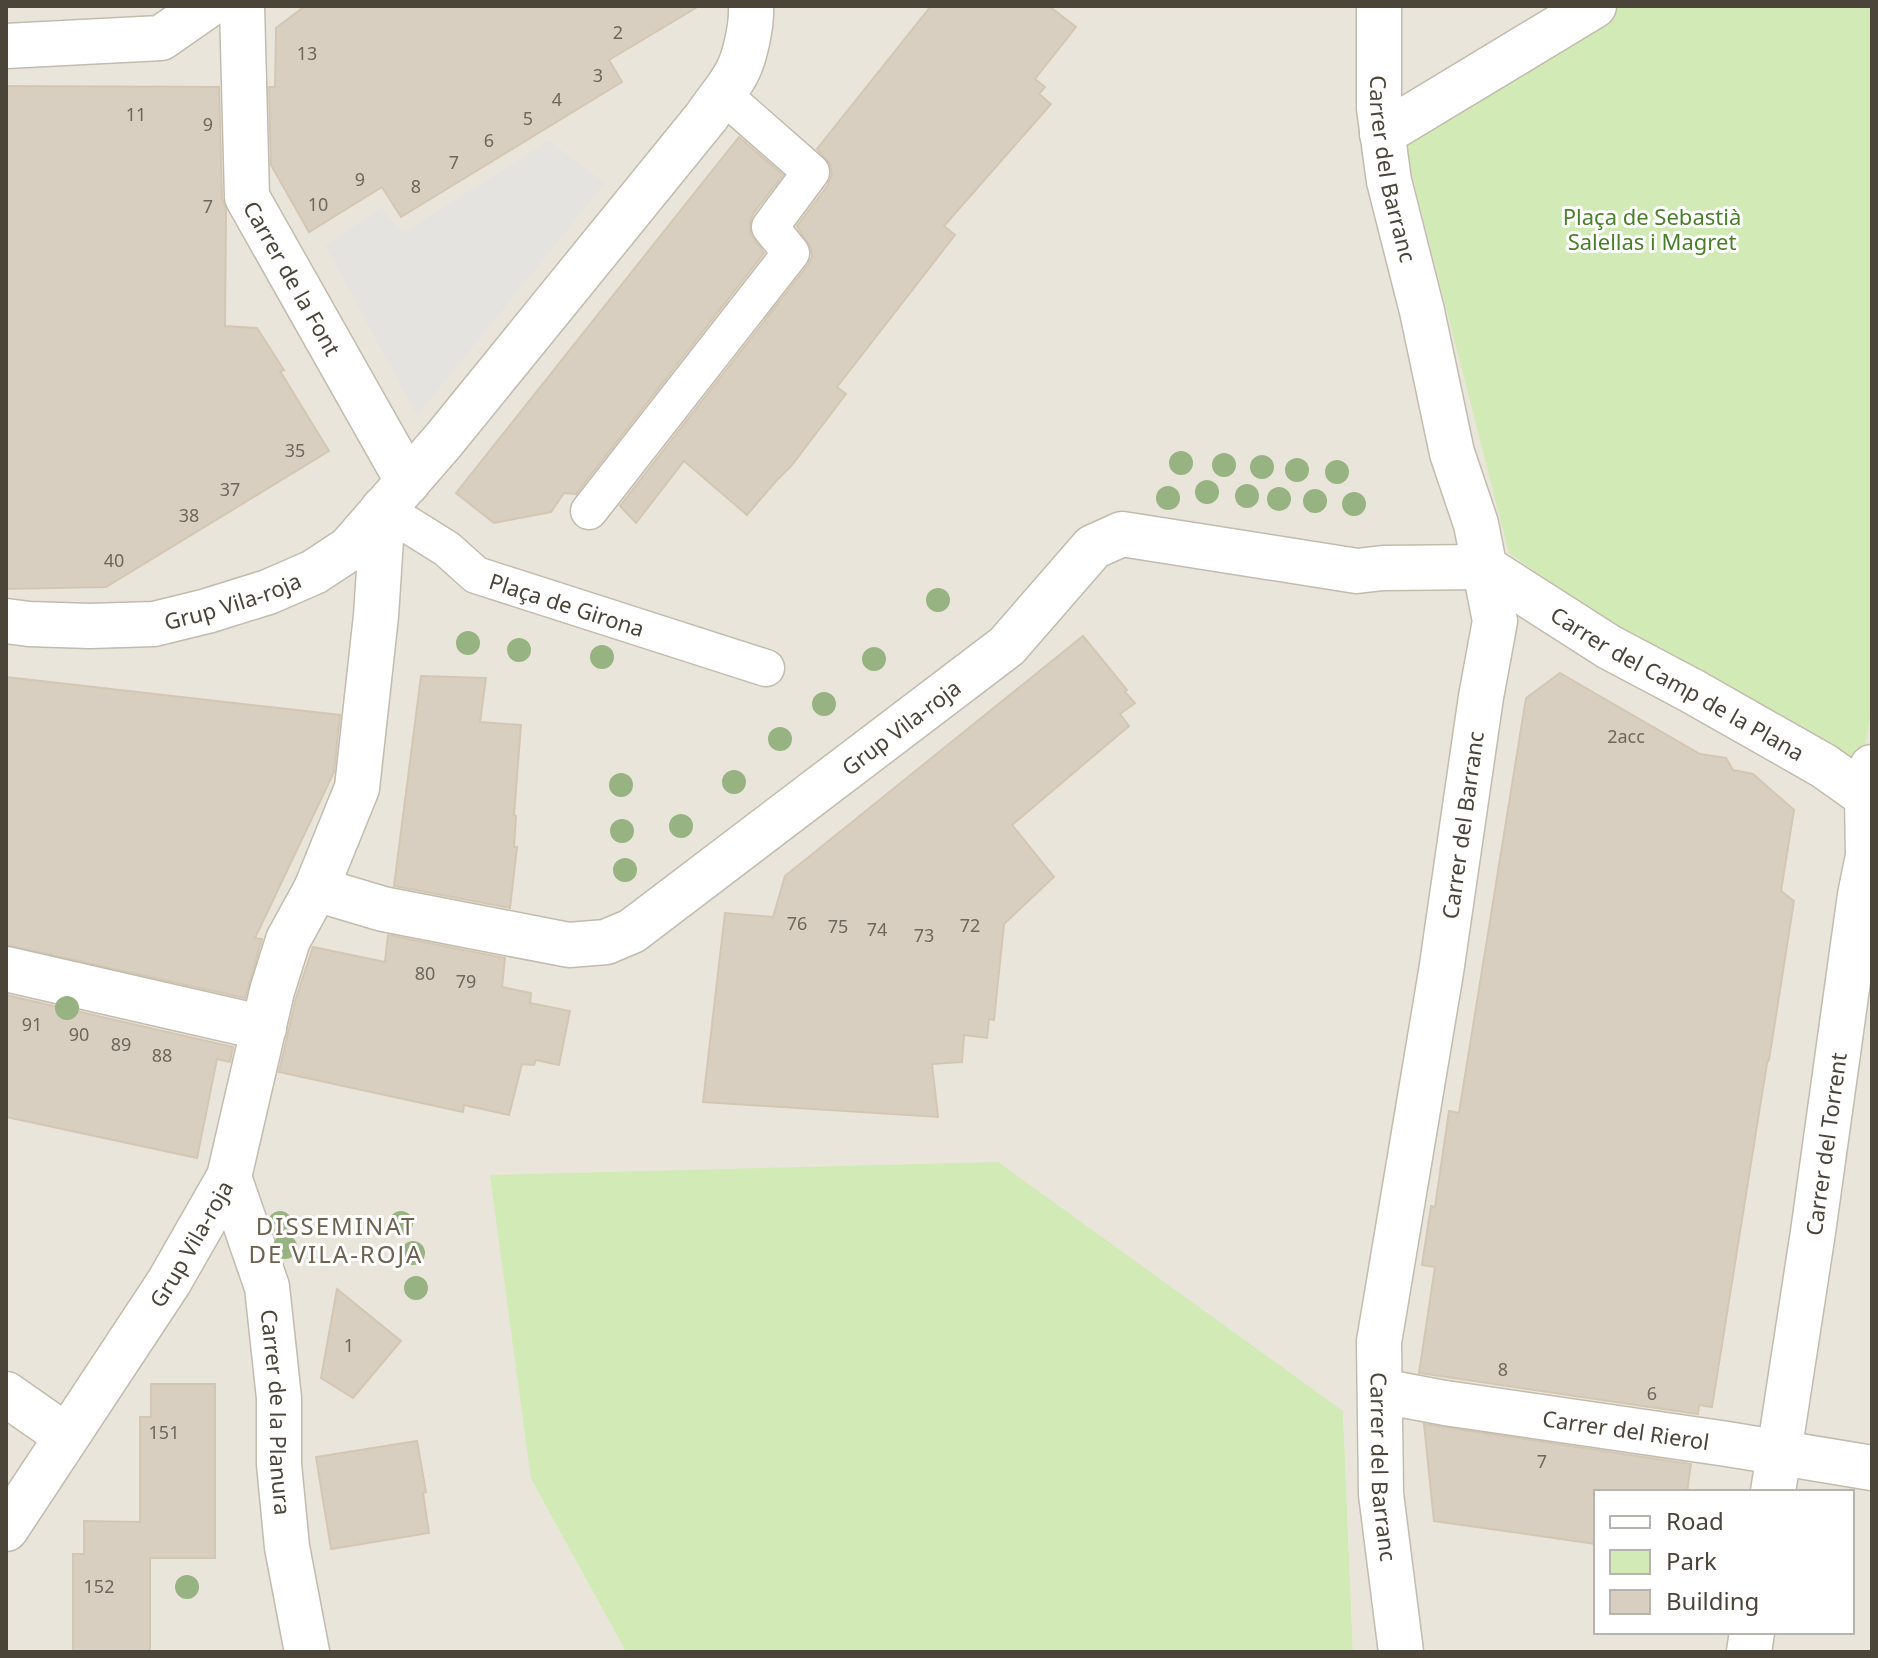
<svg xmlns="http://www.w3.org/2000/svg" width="1878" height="1658" font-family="'Noto Sans',sans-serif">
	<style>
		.residential { fill: #eae5da; fill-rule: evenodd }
		.green { fill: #d2eab5 }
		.parking { fill: #e5e3e0 }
		.building { fill: #d8cfc1; stroke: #d3c7b4; stroke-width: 2 }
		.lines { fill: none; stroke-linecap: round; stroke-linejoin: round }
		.pedestrian-casing { stroke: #c2bbae; stroke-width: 39 }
		.minor-casing { stroke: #c2bbae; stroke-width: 47 }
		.pedestrian { stroke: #fff; stroke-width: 36 }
		.minor { stroke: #fff; stroke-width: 44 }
		.tree { fill: #97b381 }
		.labels { text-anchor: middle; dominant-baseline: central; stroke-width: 6; stroke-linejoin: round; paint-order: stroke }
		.number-label { font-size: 18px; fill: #6e675b }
		.street-label { font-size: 22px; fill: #4b4439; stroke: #fff }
		.park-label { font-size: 22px; fill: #4a7f2a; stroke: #fff }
		.neighbourhood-label { font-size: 24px; letter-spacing: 2px; fill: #6e6250; stroke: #fff }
	</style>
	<rect width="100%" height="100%" fill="#f6f3ec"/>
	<!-- residential -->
	<path class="residential" d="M 6,6 L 1872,6 L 1872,1652 L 1353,1652 L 1343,1411 L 531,1479 L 626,1652 L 6,1652 ZM 1596,1492 L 1852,1492 L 1852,1632 L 1596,1632 Z"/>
	<!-- green -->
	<g class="green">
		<polygon points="1598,6 1872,6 1872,704 1860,782 1696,686 1509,553 1399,124"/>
		<polygon points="998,1162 1343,1411 1353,1652 626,1652 531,1479 490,1175"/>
	</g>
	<!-- parking -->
	<polygon class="parking" points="549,141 605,183 417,416 325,245 382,207 402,233"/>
	<!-- building -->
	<g class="building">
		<polygon points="305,6 699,6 609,60 622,82 401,217 382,187 309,232 271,165 269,87 275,87 276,28"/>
		<polygon points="931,6 1049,6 1076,27 1035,79 1045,87 1039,94 1051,104 944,226 955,235 837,387 846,394 792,465 777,480 747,515 684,461 636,523 620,506 808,265 812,257 811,248 797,226 828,185 832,174 830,164 817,149"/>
		<polygon points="6,86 219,87 222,198 226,210 225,326 257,328 284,370 280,371 329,451 106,587 6,589"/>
		<polygon points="739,137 783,175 753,214 750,222 750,233 764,253 576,494 564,493 551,512 494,523 456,493"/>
		<polygon points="1083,636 1127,690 1125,692 1135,703 1120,714 1129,726 1012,825 1054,877 1004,924 994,1020 989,1019 987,1038 964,1035 962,1062 932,1064 938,1117 703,1102 725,913 773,917 785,876"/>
		<polygon points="1560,673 1700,754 1726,758 1733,770 1753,774 1794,810 1781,891 1794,901 1769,1060 1767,1063 1712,1407 1699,1405 1698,1414 1419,1373 1435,1267 1422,1265 1431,1206 1435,1207 1449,1111 1459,1113 1526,698"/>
		<polygon points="421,676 486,678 480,722 521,725 514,815 516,816 514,847 517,847 510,908 394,886"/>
		<polygon points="6,677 340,715 334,772 255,938 262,939 245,998 6,945"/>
		<polygon points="388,935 505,958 502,987 531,993 530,1003 570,1011 559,1065 536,1060 534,1065 522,1064 509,1115 464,1105 463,1112 279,1072 296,998 313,947 385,962"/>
		<polygon points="6,995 233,1047 230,1062 217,1059 197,1158 6,1117"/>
		<polygon points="337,1289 401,1341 353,1398 321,1378"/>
		<polygon points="151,1384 215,1384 215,1558 150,1558 150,1652 73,1652 73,1554 84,1554 84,1521 140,1522 140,1417 151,1417"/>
		<polygon points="1424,1424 1691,1464 1687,1492 1596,1492 1596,1544 1434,1521"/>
		<polygon points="417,1441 426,1492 423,1493 429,1533 331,1549 316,1457"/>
	</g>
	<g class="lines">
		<!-- pedestrian casing -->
		<g class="pedestrian-casing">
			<g id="pedestrian">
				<path id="s1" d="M 383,509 L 447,549 L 476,575 L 766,668"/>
				<polyline points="589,511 791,253 770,227 811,172 722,94"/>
			</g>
		</g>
		<!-- minor casing -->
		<g class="minor-casing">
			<g id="minor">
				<path id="s2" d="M 242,6 L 247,197 L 408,482"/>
				<path id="s3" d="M 1379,6 L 1379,108 L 1389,181 L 1422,311 L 1452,453 L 1476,524 L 1495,621 L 1481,697 L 1441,972 L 1379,1342 L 1381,1494 L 1401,1652"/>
				<polyline points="6,46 161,38 207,6"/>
				<polyline points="1382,134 1594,6"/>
				<path id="s4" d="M 1484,567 L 1609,647 L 1692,691 L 1824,766 L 1872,800"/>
				<path id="s5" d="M 6,621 L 29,624 L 90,626 L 154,624 L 207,611 L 268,592 L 314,572 L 349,549 L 443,441 L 707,116 C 716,102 728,89 736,74 C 745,59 752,24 751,6"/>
				<path id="s6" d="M 316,889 L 383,909 L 569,945 L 606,942 L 632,931 L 1007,646 L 1093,547 L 1122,534 L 1357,571 L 1383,568 L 1484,567"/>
				<polyline points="6,969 264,1028"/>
				<path id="s7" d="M 229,1177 L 267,1287 L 279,1398 L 279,1464 L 287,1547 L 307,1652"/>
				<path id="s8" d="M 1381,1391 L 1445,1403 L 1727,1444 L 1872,1468"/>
				<polyline points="6,1394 66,1436"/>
				<path id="s9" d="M 1773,1492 L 1813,1232 L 1860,895 L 1868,856 L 1867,796 L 1872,767"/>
				<path id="s10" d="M 6,1529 L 169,1282 L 229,1177 L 272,991 L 288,940 L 316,889 L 357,788 L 376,616 L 383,509"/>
				<polyline points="1749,1652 1752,1632"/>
			</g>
		</g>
		<!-- pedestrian -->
		<use href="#pedestrian" class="pedestrian"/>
		<!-- minor -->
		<use href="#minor" class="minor"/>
	</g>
	<!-- trees -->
	<g class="tree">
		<circle cx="1181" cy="463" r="12"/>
		<circle cx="1224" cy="465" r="12"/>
		<circle cx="1262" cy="467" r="12"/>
		<circle cx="1297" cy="470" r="12"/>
		<circle cx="1337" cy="472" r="12"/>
		<circle cx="1207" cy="492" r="12"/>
		<circle cx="1247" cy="496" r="12"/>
		<circle cx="1168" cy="498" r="12"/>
		<circle cx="1279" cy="499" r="12"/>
		<circle cx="1315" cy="501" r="12"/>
		<circle cx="1354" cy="504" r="12"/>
		<circle cx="938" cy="600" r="12"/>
		<circle cx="468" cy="643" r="12"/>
		<circle cx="519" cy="650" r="12"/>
		<circle cx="602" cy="657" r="12"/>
		<circle cx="874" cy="659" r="12"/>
		<circle cx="824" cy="704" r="12"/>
		<circle cx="780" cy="739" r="12"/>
		<circle cx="734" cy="782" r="12"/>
		<circle cx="621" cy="785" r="12"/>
		<circle cx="681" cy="826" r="12"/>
		<circle cx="622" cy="831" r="12"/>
		<circle cx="625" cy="870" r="12"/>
		<circle cx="67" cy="1008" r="12"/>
		<circle cx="280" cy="1223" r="12"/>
		<circle cx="401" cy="1223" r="12"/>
		<circle cx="285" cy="1247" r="12"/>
		<circle cx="413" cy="1253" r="12"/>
		<circle cx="416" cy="1288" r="12"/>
		<circle cx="187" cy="1587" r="12"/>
	</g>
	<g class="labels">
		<!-- number labels -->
		<g class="number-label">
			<text x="618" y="32">2</text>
			<text x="307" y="53">13</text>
			<text x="598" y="75">3</text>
			<text x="557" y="99">4</text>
			<text x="136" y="114">11</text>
			<text x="528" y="118">5</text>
			<text x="208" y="124">9</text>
			<text x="489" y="140">6</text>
			<text x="454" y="162">7</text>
			<text x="360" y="179">9</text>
			<text x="416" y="186">8</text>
			<text x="318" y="204">10</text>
			<text x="208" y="206">7</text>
			<text x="295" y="450">35</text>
			<text x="230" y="489">37</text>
			<text x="189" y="515">38</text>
			<text x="114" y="560">40</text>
			<text x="1626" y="736">2acc</text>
			<text x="797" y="923">76</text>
			<text x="970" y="925">72</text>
			<text x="838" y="926">75</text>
			<text x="877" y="929">74</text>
			<text x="924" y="935">73</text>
			<text x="425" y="973">80</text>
			<text x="466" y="981">79</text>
			<text x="32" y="1024">91</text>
			<text x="79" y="1034">90</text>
			<text x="121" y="1044">89</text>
			<text x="162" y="1055">88</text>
			<text x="349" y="1345">1</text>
			<text x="1503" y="1369">8</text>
			<text x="1652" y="1393">6</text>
			<text x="164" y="1432">151</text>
			<text x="1542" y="1461">7</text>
			<text x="99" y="1586">152</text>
		</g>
		<!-- street labels -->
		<g class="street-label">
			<text stroke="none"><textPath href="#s3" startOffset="164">Carrer del Barranc</textPath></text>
			<text stroke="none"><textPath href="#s2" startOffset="284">Carrer de la Font</textPath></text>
			<text stroke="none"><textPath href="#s5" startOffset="230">Grup Vila-roja</textPath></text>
			<text stroke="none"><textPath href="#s1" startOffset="210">Plaça de Girona</textPath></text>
			<text stroke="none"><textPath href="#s4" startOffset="226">Carrer del Camp de la Plana</textPath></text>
			<text stroke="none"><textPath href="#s6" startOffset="662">Grup Vila-roja</textPath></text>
			<text transform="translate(1462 825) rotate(-82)">Carrer del Barranc</text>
			<text stroke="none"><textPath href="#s9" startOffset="352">Carrer del Torrent</textPath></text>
			<text stroke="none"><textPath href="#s10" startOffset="340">Grup Vila-roja</textPath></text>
			<text stroke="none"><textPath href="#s7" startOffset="242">Carrer de la Planura</textPath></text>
			<text stroke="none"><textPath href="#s8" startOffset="248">Carrer del Rierol</textPath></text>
			<text stroke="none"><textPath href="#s3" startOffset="1484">Carrer del Barranc</textPath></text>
		</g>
		<!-- park labels -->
		<g class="park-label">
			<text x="1652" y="216">Plaça de Sebastià<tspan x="1652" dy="25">Salellas i Magret</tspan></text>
		</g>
		<!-- neighbourhood labels -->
		<g class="neighbourhood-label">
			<text x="336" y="1225">DISSEMINAT<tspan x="336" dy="28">DE VILA-ROJA</tspan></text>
		</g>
	</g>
	<!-- border -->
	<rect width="1878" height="1658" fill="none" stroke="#4b4439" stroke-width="16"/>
	<!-- legend -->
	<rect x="1594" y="1490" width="260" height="144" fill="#ffffff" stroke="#b7b4b0" stroke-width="2"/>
	<rect x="1610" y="1516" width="40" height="12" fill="#ffffff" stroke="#b7b4b0" stroke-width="2"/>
	<text x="1666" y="1530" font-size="24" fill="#4b4439">Road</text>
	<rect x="1610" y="1550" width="40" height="24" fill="#d2eab5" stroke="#b7b4b0" stroke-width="2"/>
	<text x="1666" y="1570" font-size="24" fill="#4b4439">Park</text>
	<rect x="1610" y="1590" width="40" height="24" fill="#d8cfc1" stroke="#b7b4b0" stroke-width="2"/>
	<text x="1666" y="1610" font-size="24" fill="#4b4439">Building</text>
</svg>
